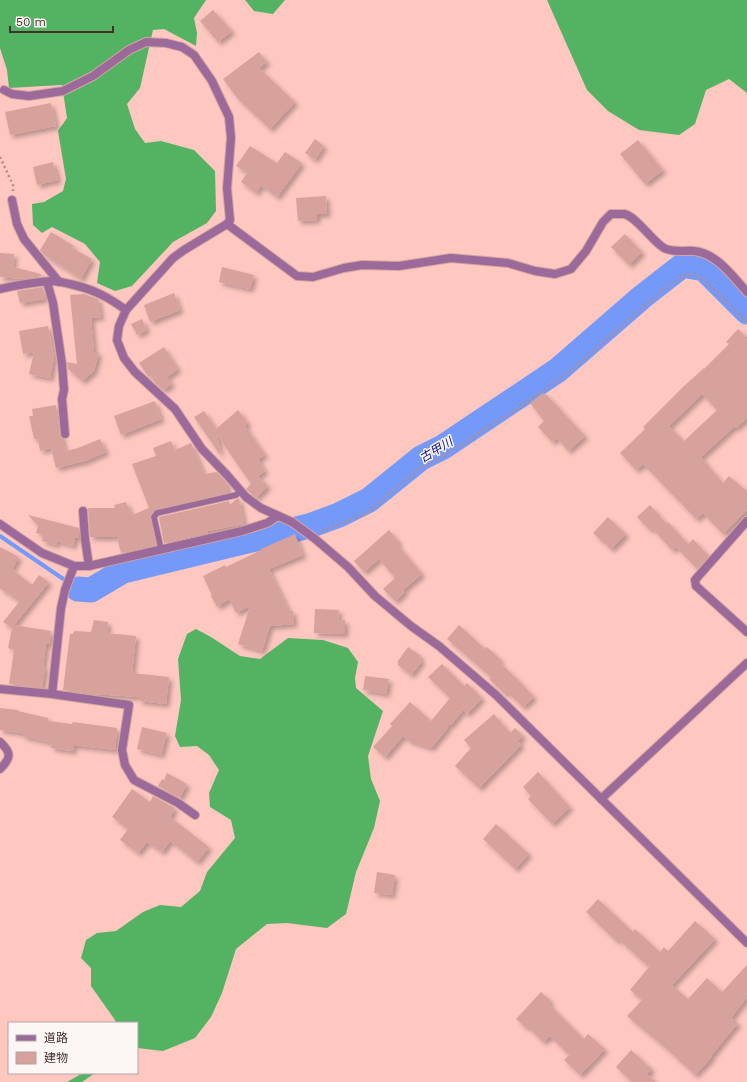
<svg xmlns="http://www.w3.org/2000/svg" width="747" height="1082" font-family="'Work Sans','Noto Sans JP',sans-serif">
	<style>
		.forest { fill: #53b362 }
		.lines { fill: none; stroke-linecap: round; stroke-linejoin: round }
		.stream { stroke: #7599f9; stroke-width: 4 }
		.river { stroke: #7599f9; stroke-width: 25 }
		.building { fill: #d7a29b; fill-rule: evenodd; filter: url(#shadow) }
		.service-casing { stroke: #d5a69f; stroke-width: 7 }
		.minor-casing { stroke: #d5a69f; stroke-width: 10 }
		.path { stroke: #b48b85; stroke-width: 2.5; stroke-dasharray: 2 3; stroke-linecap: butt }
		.service { stroke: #9b699a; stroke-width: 5.5 }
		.minor { stroke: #9b699a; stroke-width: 8 }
		.labels { text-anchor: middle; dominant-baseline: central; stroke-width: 3; stroke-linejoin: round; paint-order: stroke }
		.water-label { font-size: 12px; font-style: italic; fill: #0b1182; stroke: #fcf6f5 }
	</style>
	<defs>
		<filter id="shadow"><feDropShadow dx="3.5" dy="3.5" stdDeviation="2" flood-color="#0004"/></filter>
	</defs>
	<rect width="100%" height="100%" fill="#fec7c0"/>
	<!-- forest -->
	<g class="forest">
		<polygon points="0,0 206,0 194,18 197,33 196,46 164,29 153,30 140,88 127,104 135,129 145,143 161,141 194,150 215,171 216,211 207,223 173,242 132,286 115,291 97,283 100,262 85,244 52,227 42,233 33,225 32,204 44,202 63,191 66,179 58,131 67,118 62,85 9,88 7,70 0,48"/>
		<polygon points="245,0 285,0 273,14 254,11"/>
		<polygon points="547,0 747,0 747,93 729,79 706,90 695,124 679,135 639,130 608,111 587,90"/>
		<polygon points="196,629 211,637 240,656 260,659 288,638 323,640 348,648 358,662 355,678 356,688 383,711 368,756 371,779 380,801 374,828 356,872 346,914 327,928 287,923 267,924 236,949 222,993 211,1017 195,1038 163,1051 137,1048 137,1023 116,1023 115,1020 91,986 91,968 81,958 86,940 97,933 116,931 143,912 160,905 181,907 200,891 207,872 235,838 231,820 210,807 209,793 219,770 209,755 197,746 180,747 175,736 181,700 178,659 187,634"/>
		<polygon points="83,1073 95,1073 82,1082 67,1082"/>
	</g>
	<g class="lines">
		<!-- stream -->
		<polyline class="stream" points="0,536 78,589"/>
		<!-- river -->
		<polyline class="river" points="78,589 91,590 123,571 309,526 339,515 369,500 421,458 443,447 558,370 642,297 683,265 704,269 747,312"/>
	</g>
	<!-- building -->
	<g class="building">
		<polygon points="213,10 232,31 218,42 200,21"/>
		<polygon points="259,52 267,62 259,68 295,102 270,129 238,99 223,79"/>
		<polygon points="51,103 56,126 10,135 5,112"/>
		<polygon points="315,139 324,146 315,160 305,153"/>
		<polygon points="638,140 663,170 645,184 620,154"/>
		<polygon points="250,146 277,163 285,152 302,163 277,197 261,185 256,193 241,182 247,173 236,166"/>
		<polygon points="53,162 58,180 37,185 33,167"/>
		<polygon points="326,196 327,214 317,214 317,220 298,221 296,198"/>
		<polygon points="51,232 74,246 72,248 92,259 81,279 44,255 40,250"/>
		<polygon points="625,234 642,252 629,265 611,247"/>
		<polygon points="0,253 14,254 13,267 41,274 41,276 23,279 0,277"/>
		<polygon points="222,267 254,275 250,289 219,282"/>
		<polygon points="43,287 45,299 20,303 17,291"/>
		<polygon points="174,293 180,310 150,322 144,305"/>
		<polygon points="84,294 98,299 101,317 91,318 94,352 99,352 94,371 82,381 68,369 67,362 77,364 70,295"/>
		<polygon points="142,319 147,330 137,335 131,324"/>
		<polygon points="48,326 54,357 50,378 29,374 34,352 23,354 19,331"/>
		<path d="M 738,329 L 747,337 L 747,418 L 736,428 L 735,426 L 701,457 L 723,483 L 729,476 L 747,491 L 747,510 L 723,534 L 703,513 L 696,519 L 643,464 L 636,470 L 620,453 L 645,429 L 643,427 L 684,386 L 704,368 L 704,369 L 729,344 L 726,342 ZM 702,394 L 717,410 L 684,441 L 669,426 Z"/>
		<polygon points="164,347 178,369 167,377 172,384 163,390 155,383 151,376 149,377 148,376 139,363"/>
		<polygon points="543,393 545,395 546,394 585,436 568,451 557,438 552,442 538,427 544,421 530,403"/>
		<polygon points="155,401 161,419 121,435 114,416"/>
		<polygon points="56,405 60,434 62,438 65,451 78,448 100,439 106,452 85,461 56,468 51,448 40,451 38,439 34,439 29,416 33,416 32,409"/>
		<polygon points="238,410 248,423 245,426 265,455 258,459 265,471 258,476 268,486 256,498 246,489 251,484 217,435 221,456 194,417 204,411 216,429"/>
		<polygon points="171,441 175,450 191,443 204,474 217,472 226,482 228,493 154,510 150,518 156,545 121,553 117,537 90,537 88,508 115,508 114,505 126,502 132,515 149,508 132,464 156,456 153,448"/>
		<polygon points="239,498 244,524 208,531 208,533 164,543 159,518 159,517 229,501 230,505 235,500"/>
		<polygon points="650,505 667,524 668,522 688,544 693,539 709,556 697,569 676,547 672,550 652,528 650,530 637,517"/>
		<polygon points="28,515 79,528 79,538 75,538 73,546 57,541 56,545 42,541 43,535 36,533 38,526"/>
		<polygon points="608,517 626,534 611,549 593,533"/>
		<polygon points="389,530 399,542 397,544 422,574 403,590 405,592 395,601 383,589 395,578 379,559 364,572 354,561"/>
		<polygon points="295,534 303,555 269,569 289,611 293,611 294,624 270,626 262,651 238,644 250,606 236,613 229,599 217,607 211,596 212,595 203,576 225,565 226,567 261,550 261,549"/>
		<polygon points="0,547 19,557 12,569 32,585 39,575 49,582 14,625 51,631 49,644 46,644 43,667 45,667 42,688 9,684 14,650 8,648 12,628 3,622 19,602 8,593 0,589"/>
		<polygon points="315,609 339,610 338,620 345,620 345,634 314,633"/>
		<polygon points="94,620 108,622 107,633 136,636 132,673 169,677 166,704 139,701 140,697 94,694 63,690 70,634 73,634 74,631 91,632"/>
		<polygon points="459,625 485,649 487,647 501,660 499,662 518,680 534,697 523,707 507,692 505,694 489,679 491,677 447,639"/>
		<polygon points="408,647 421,656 419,658 422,661 411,675 398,665 398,661"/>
		<polygon points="442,664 464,686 467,683 482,698 467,714 463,710 451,725 449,724 447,729 431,748 409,741 403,736 385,757 373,747 392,726 390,724 410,702 431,721 450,698 428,677"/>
		<polygon points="365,676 389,679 386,694 363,690"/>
		<polygon points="0,708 18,710 18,711 48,718 48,721 72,724 73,722 117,728 115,750 74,745 73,751 51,748 52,743 22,736 22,733 0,730"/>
		<polygon points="494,714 510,733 515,728 523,736 518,741 521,745 479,788 455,766 471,748 464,740"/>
		<polygon points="142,727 167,733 161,755 137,749"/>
		<polygon points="538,772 570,807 552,824 528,799 531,796 523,787"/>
		<polygon points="167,773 187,784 180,798 158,786 162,779 164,780"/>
		<polygon points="132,789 150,802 153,796 175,808 170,817 209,847 197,862 170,841 162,852 147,842 138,853 120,840 128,829 112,817"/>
		<polygon points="496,824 529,854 515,869 483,839"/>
		<polygon points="377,872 395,875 392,895 374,893"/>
		<polygon points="598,899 633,932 635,929 660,952 664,947 668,951 695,921 715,939 672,985 688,999 707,978 722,992 747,965 747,997 731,1018 738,1023 711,1056 712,1057 695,1075 668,1050 627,1016 642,1000 630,990 649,967 618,939 616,941 586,912"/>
		<polygon points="541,992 551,1001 548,1003 584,1039 588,1034 605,1049 580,1075 564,1060 569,1055 550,1036 543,1042 527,1026 526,1028 516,1019"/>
		<polygon points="631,1050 652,1069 647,1074 656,1082 632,1082 616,1067"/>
	</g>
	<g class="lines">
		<!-- service casing -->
		<g class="service-casing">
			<polyline id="service" points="161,549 154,517 157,513 236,495 241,491"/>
		</g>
		<!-- minor casing -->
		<g class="minor-casing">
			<g id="minor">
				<polyline points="4,90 12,94 29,96 63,91 93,76 129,50 146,42 166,43 182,47 194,55 212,81 229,117 231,138 227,188 230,220 227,224 184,250 173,258 126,310 119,326 117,340 124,358 135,372 175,409 202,449 227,475 246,497 261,508 292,522 314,538 348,567 375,596 411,626 439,646 496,695 747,943"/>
				<polyline points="12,200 17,224 24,239 59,282"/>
				<path d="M 227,224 L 297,276 L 313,277 L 344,268 L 362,265 L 399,266 L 451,258 L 508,263 L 535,271 L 555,274 L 571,269 L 586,251 L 603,222 L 611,214 C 615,214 620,214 624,214 C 636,216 652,241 664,248 C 673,253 685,250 694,251 C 717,253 733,277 747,292"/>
				<polyline points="47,282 53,303 62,364 64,390 62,399 65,434"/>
				<path d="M 0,289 C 17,285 35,282 52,281 C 58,281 65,283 70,284 C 93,289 108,297 126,310"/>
				<polyline points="83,511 85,539 89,566"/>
				<polyline points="747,521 695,580 696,586 747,632"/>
				<polyline points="0,524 42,553 74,566 89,566 242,531 267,523 278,516"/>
				<polyline points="0,689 52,694 61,608 65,590 74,566"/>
				<polyline points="52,694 129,705 122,750 125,765 134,780 178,803 195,815"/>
				<path d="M 0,742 C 12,753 11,758 0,769"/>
				<polyline points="601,799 747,663"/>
			</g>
		</g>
		<!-- path -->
		<g class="path">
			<polyline points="0,157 13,185 13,191"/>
			<polyline points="322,531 367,513 417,470 463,444 543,391 575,367 667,286 685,275 693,275 703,278 747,322"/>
		</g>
		<!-- service -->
		<use href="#service" class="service"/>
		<!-- minor -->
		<use href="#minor" class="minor"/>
	</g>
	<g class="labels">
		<!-- water labels -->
		<g class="water-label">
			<text transform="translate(436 450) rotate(-31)">古甲川</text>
		</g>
	</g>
	<!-- legend -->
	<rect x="8" y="1022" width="130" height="52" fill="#fcf6f5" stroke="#b2a6a5"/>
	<rect x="16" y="1035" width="20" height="6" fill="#9b699a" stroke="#b2a6a5"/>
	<text x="44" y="1042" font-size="12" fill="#442f2c">道路</text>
	<rect x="16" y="1052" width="20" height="12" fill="#d7a29b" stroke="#b2a6a5"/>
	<text x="44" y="1062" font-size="12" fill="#442f2c">建物</text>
	<!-- scale -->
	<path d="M10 26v6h103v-6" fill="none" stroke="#442f2c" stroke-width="2"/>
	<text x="16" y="26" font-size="12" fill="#442f2c" stroke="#fcf6f5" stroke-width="3" paint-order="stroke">50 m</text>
</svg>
